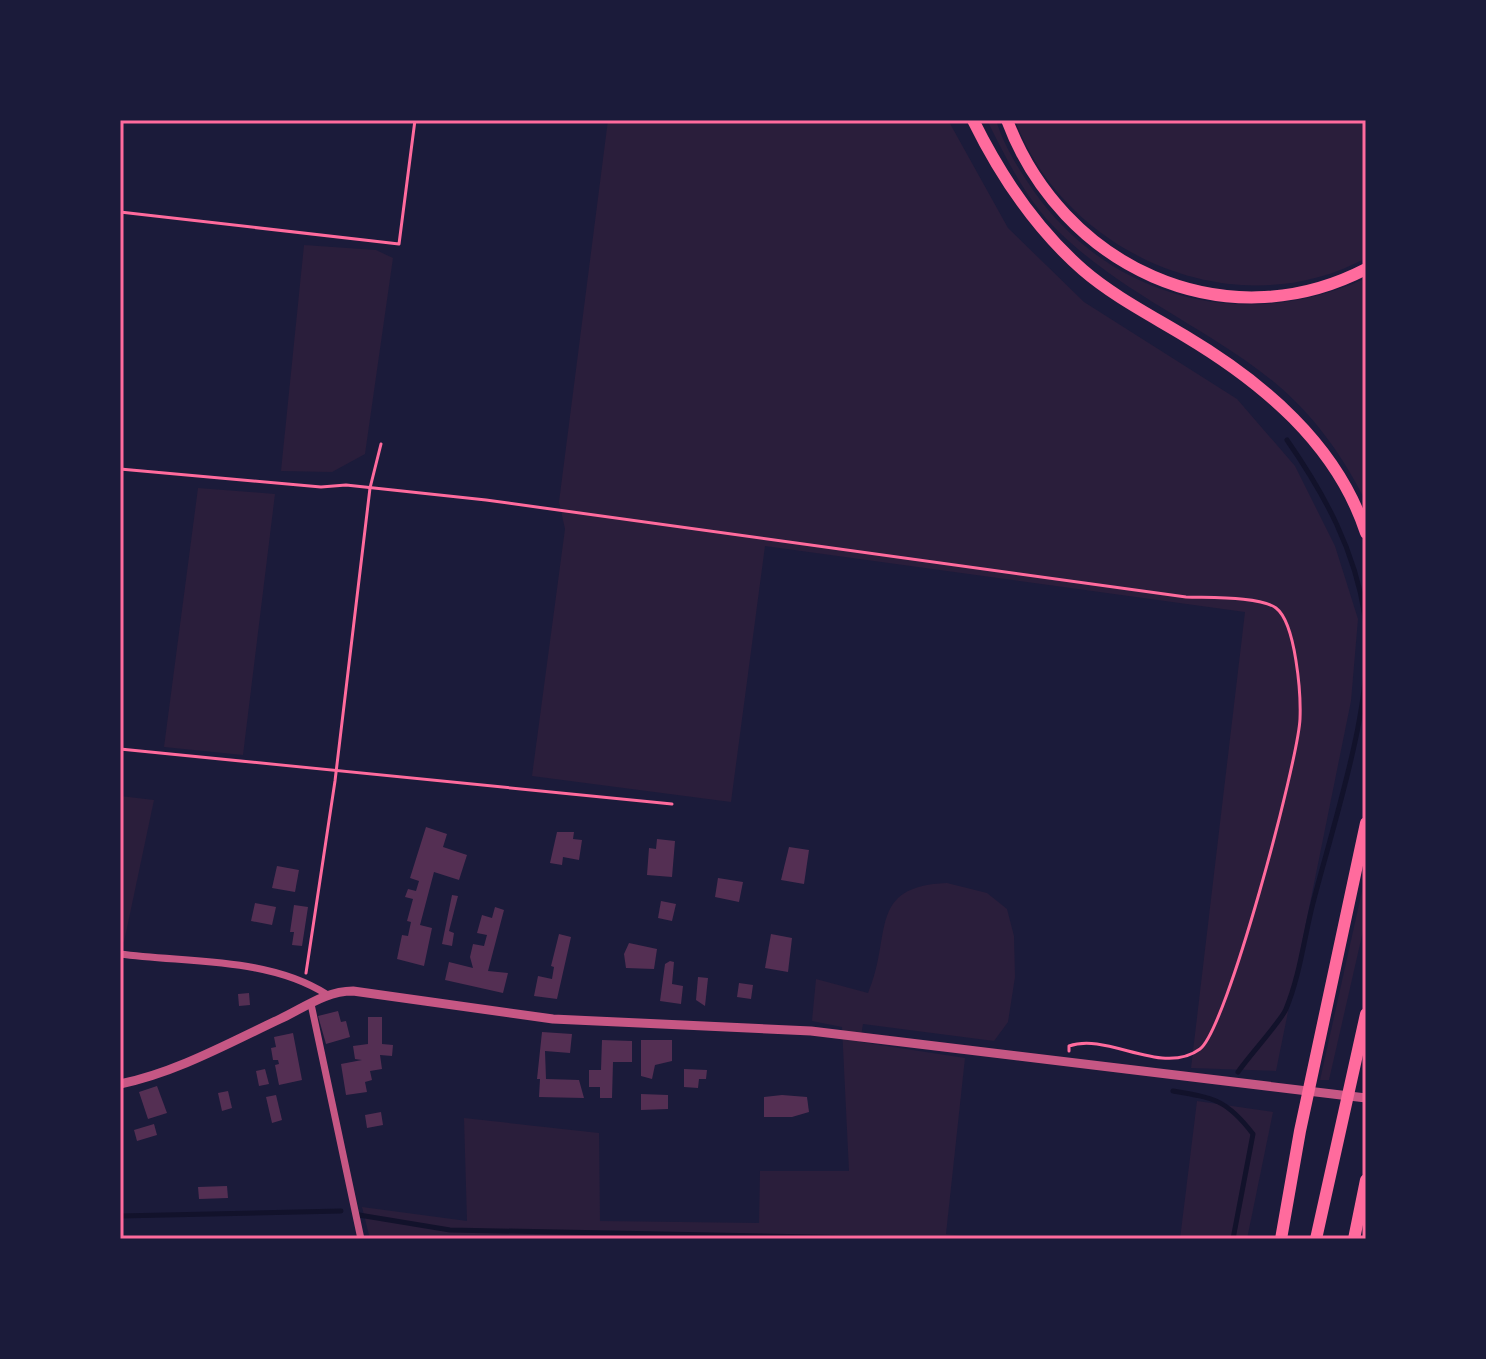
<svg xmlns="http://www.w3.org/2000/svg" width="1486" height="1359" font-family="Ubuntu,sans-serif">
	<style>
		.green { fill: #2a1e3b }
		.lines { fill: none; stroke-linecap: round; stroke-linejoin: round }
		.stream { stroke: #12122b; stroke-width: 5 }
		.building { fill: #542f53 }
		.path { stroke: #ff6b9d; stroke-width: 3 }
		.minor { stroke: #c65784; stroke-width: 7 }
		.tertiary { stroke: #c65784; stroke-width: 9 }
		.motorway { stroke: #ff6b9d; stroke-width: 12 }
		.neatline { fill: none; stroke: #ff6b9d; stroke-width: 3 }
	</style>
	<rect width="100%" height="100%" fill="#1b1b3a"/>
	<!-- green -->
	<g class="green">
		<polygon points="608,120 948,120 1008,228 1084,302 1237,399 1295,466 1335,546 1358,619 1351,701 1276,1071 1191,1068 1245,612 765,546 731,802 532,776 565,529 559,502"/>
		<path d="M 987,120 L 996,120 C 1004,146 1018,168 1033,190 C 1109,299 1246,334 1366,278 L 1366,502 C 1343,456 1314,415 1274,382 C 1206,327 1123,294 1059,232 C 1026,200 1007,160 987,120 Z"/>
		<path d="M 1015,120 L 1366,120 L 1366,258 C 1236,329 1065,255 1015,120 Z"/>
		<polygon points="304,245 376,250 393,258 365,454 332,472 281,471"/>
		<polygon points="198,488 275,494 243,755 164,747"/>
		<polygon points="120,796 154,800 124,942 120,941"/>
		<polygon points="1366,873 1366,918 1329,1080 1320,1080"/>
		<path d="M 947,883 L 987,893 L 1007,909 L 1014,936 L 1015,977 L 1008,1022 L 994,1041 L 863,1024 L 860,1042 L 965,1058 L 946,1234 L 990,1239 L 370,1239 L 362,1207 L 467,1221 L 464,1118 L 599,1133 L 600,1221 L 759,1223 L 760,1171 L 849,1171 L 842,1027 L 812,1021 L 816,979 L 868,993 C 893,936 866,886 947,883 Z"/>
		<polygon points="1197,1101 1273,1112 1247,1239 1180,1239"/>
	</g>
	<g class="lines">
		<!-- stream -->
		<g class="stream">
			<path d="M 1238,1072 C 1247,1058 1282,1020 1286,1009 C 1300,975 1304,938 1313,903 C 1333,824 1377,696 1365,617 C 1355,550 1325,495 1287,440"/>
			<path d="M 1173,1091 C 1215,1098 1227,1100 1253,1134 L 1233,1239"/>
			<polyline points="359,1215 450,1230 916,1239"/>
			<polyline points="120,1216 341,1211"/>
		</g>
	</g>
	<!-- building -->
	<g class="building">
		<polygon points="426,827 447,834 443,847 467,855 459,880 434,872 420,925 432,928 424,966 397,959 402,935 408,936 411,922 407,921 413,899 405,897 408,889 416,891 419,881 410,878"/>
		<polygon points="557,832 574,832 573,839 582,840 579,860 563,857 562,865 550,863"/>
		<polygon points="657,839 675,841 672,877 647,875 649,848 656,849"/>
		<polygon points="789,847 809,850 804,884 781,880"/>
		<polygon points="277,866 299,870 295,892 272,888"/>
		<polygon points="718,878 743,882 739,902 715,897"/>
		<polygon points="452,895 458,896 449,931 454,933 452,946 442,944"/>
		<polygon points="661,901 676,904 672,921 658,918"/>
		<polygon points="255,903 276,907 272,925 251,921"/>
		<polygon points="294,905 308,907 302,946 292,945 294,932 290,932"/>
		<polygon points="495,907 504,910 488,971 508,973 503,993 445,980 449,962 473,968 470,957 473,944 484,946 487,935 477,933 482,915 492,918"/>
		<polygon points="559,934 571,937 557,999 534,996 538,976 552,979 554,967 551,966"/>
		<polygon points="771,934 792,938 788,972 765,968"/>
		<polygon points="629,943 657,949 654,969 626,968 624,954"/>
		<polygon points="670,961 674,962 672,984 683,986 681,1004 660,1001 665,964"/>
		<polygon points="698,977 708,978 705,1006 696,1000"/>
		<polygon points="739,983 753,985 751,999 737,997"/>
		<polygon points="249,993 250,1005 239,1006 238,994"/>
		<polygon points="338,1011 341,1022 346,1021 350,1037 326,1044 318,1016"/>
		<polygon points="368,1017 382,1017 382,1044 393,1045 392,1056 380,1055 382,1069 370,1071 372,1080 365,1082 367,1092 346,1095 341,1064 362,1060 355,1059 353,1046 368,1044"/>
		<polygon points="542,1032 572,1034 570,1053 545,1051 546,1079 579,1080 584,1098 539,1097 540,1079 537,1079"/>
		<polygon points="293,1033 302,1080 279,1085 275,1065 279,1064 278,1060 273,1060 271,1048 276,1047 274,1037"/>
		<polygon points="602,1040 632,1041 632,1062 613,1062 612,1098 600,1098 600,1087 589,1087 589,1070 601,1070"/>
		<polygon points="641,1040 672,1040 672,1061 655,1065 652,1079 641,1076"/>
		<polygon points="265,1069 269,1084 259,1086 256,1071"/>
		<polygon points="684,1069 707,1070 706,1079 699,1079 698,1088 684,1087"/>
		<polygon points="157,1086 167,1113 148,1119 139,1092"/>
		<polygon points="228,1091 232,1108 222,1111 218,1093"/>
		<polygon points="641,1094 668,1095 668,1109 641,1110"/>
		<polygon points="276,1095 282,1120 272,1123 266,1097"/>
		<polygon points="782,1095 807,1097 809,1112 792,1117 764,1117 764,1097"/>
		<polygon points="381,1112 383,1125 367,1128 365,1115"/>
		<polygon points="154,1124 157,1135 137,1141 134,1130"/>
		<polygon points="227,1186 228,1198 199,1199 198,1187"/>
	</g>
	<g class="lines">
		<!-- path -->
		<g class="path">
			<polyline points="120,212 399,244 415,120"/>
			<path d="M 120,469 L 321,487 L 346,485 L 486,500 L 1186,597 C 1208,598 1260,596 1276,608 C 1296,623 1301,695 1300,719 C 1298,761 1227,1029 1200,1049 C 1162,1077 1108,1032 1069,1046 L 1069,1051"/>
			<polyline points="120,749 672,804"/>
			<polyline points="306,973 335,781 370,488 381,444"/>
		</g>
		<!-- minor -->
		<g class="minor">
			<path d="M 120,954 C 187,963 268,957 326,994"/>
			<polyline points="311,1004 361,1239"/>
		</g>
		<!-- tertiary -->
		<path class="tertiary" d="M 120,1084 C 175,1073 229,1043 280,1019 C 304,1008 325,991 353,991 L 553,1019 L 811,1031 L 1366,1098"/>
		<!-- motorway -->
		<g class="motorway">
			<path d="M 973,120 C 1001,177 1035,228 1083,270 C 1113,296 1152,316 1185,336 C 1262,382 1337,444 1366,533"/>
			<path d="M 1007,120 C 1061,265 1223,343 1366,269"/>
			<polyline points="1281,1239 1300,1131 1366,823"/>
			<polyline points="1316,1239 1366,1014"/>
			<polyline points="1354,1239 1366,1180"/>
		</g>
	</g>
	<!-- border -->
	<rect width="1486" height="1359" fill="none" stroke="#1b1b3a" stroke-width="244"/>
	<rect x="122" y="122" width="1242" height="1115" class="neatline"/>
</svg>
